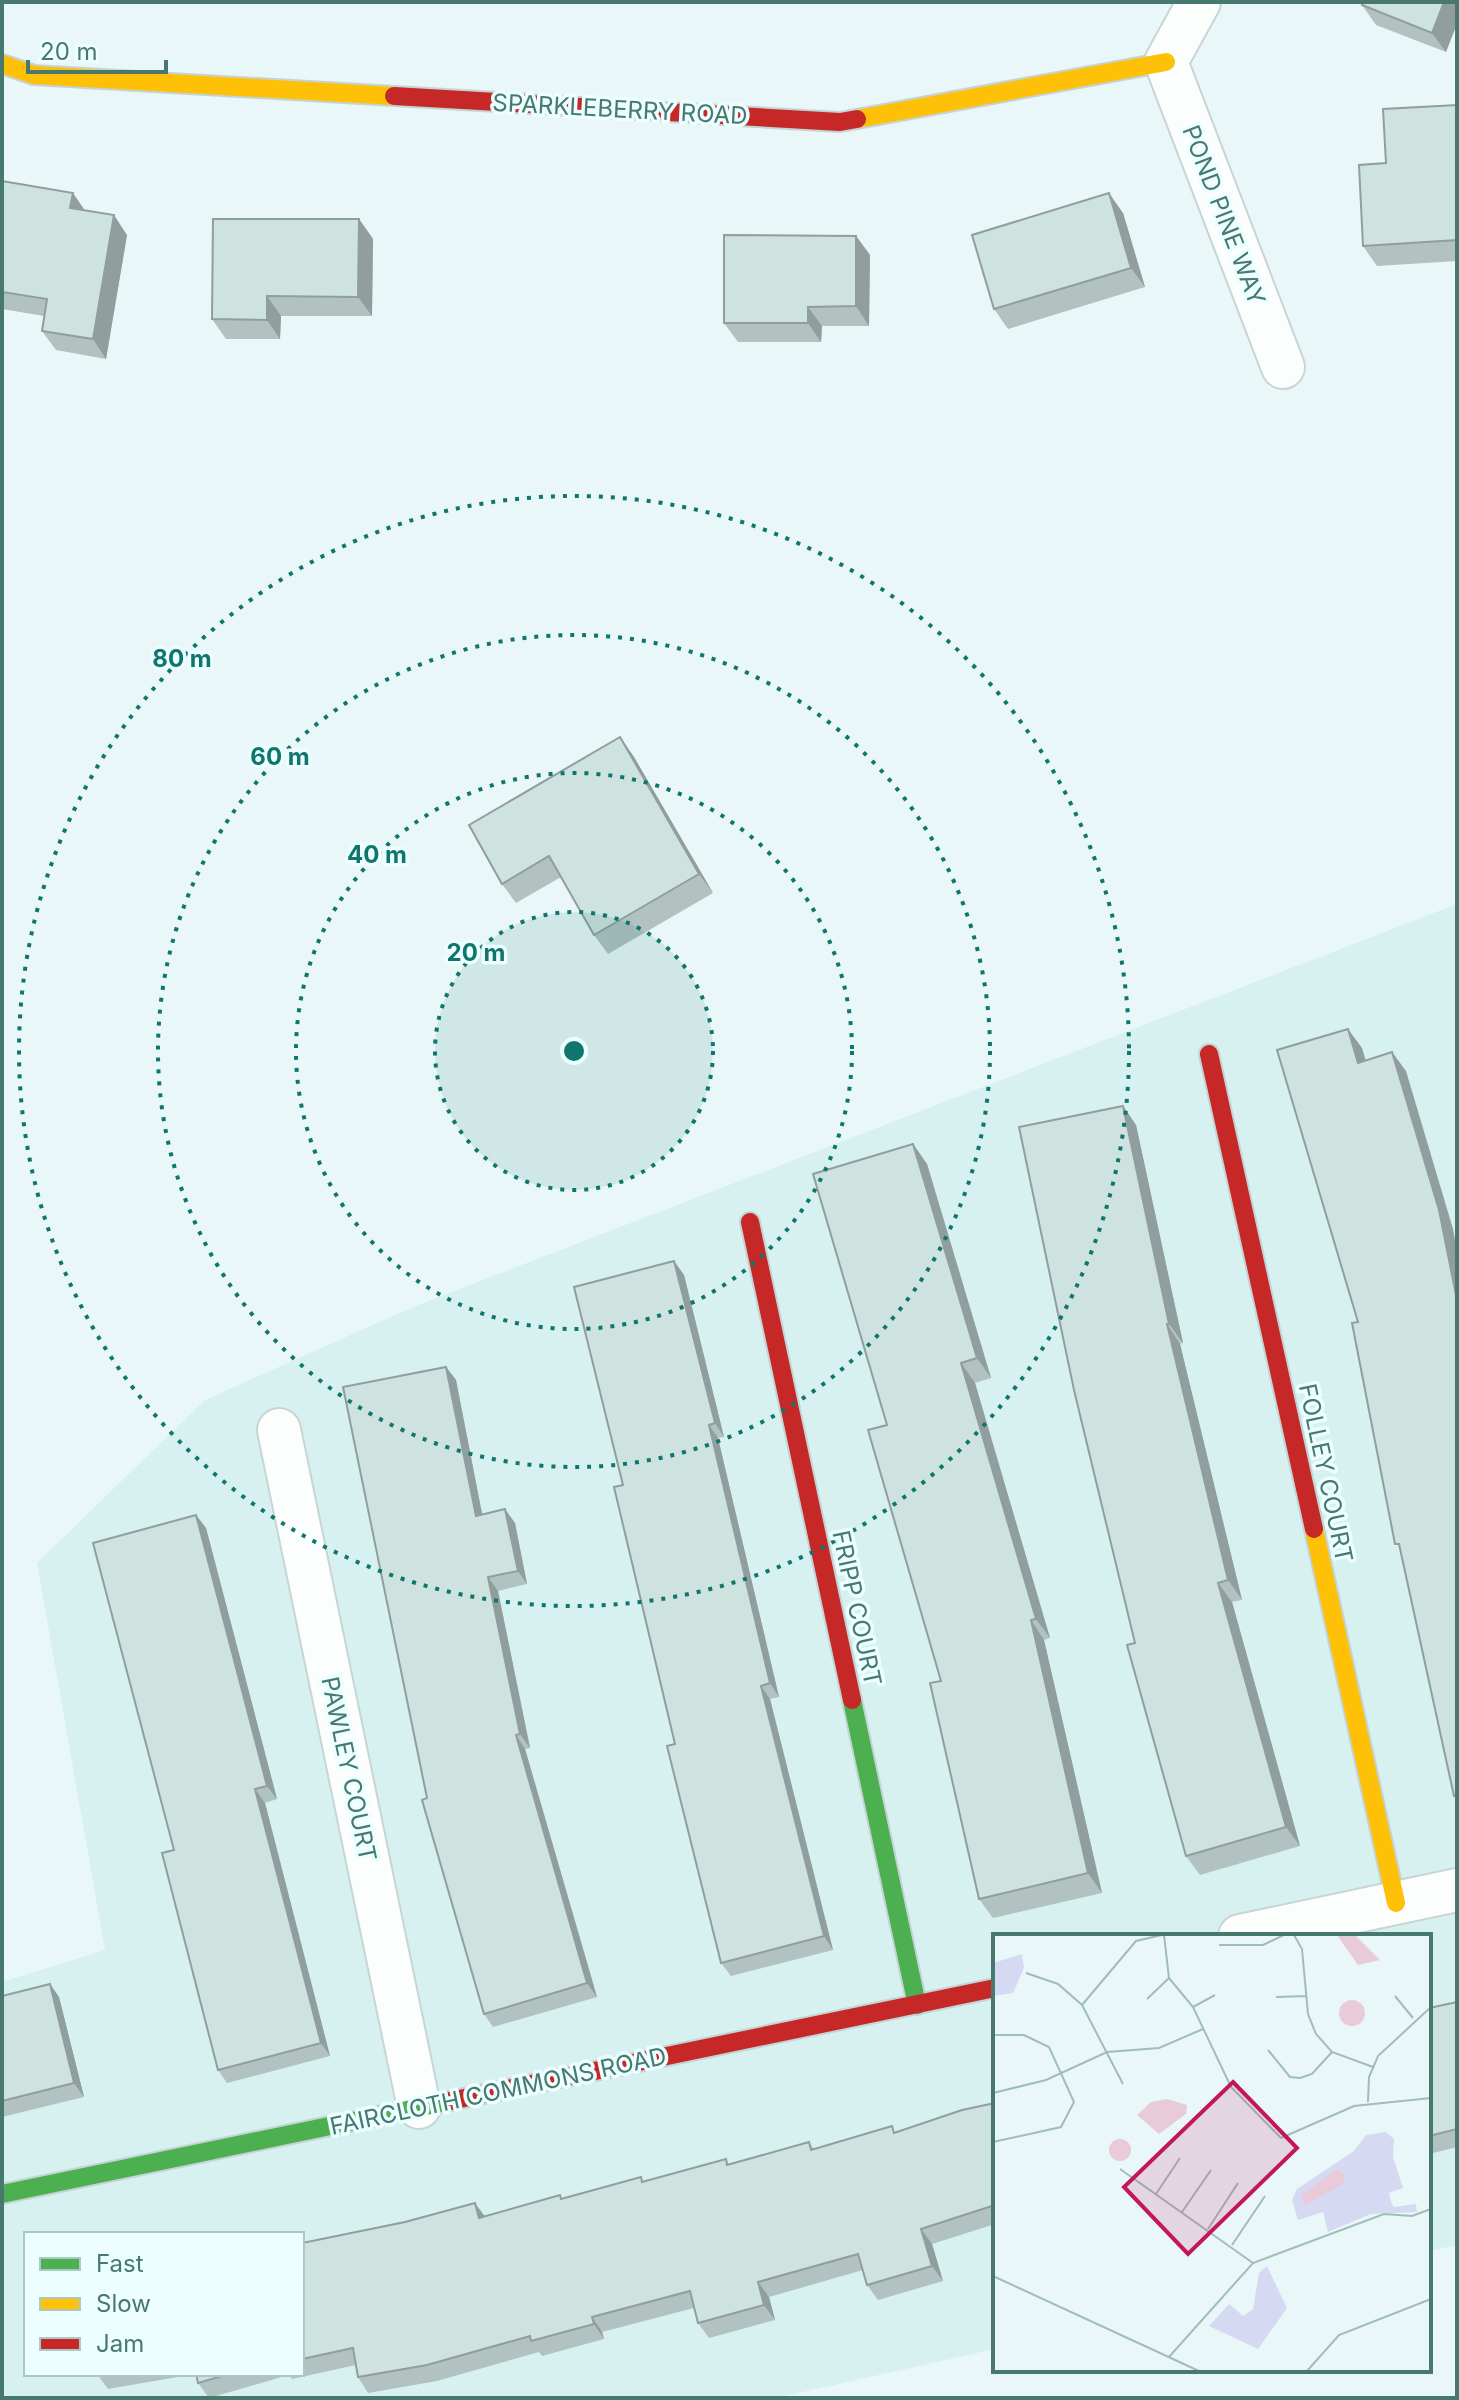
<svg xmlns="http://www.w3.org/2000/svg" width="1459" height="2400" font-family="Inter,sans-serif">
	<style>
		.residential { fill: #d7f1f1; fill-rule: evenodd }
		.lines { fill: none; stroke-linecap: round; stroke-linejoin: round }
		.street-casing { stroke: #c7d5d5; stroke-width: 46 }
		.fast-casing { stroke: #c4d4d4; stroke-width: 22 }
		.slow-casing { stroke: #c4d4d4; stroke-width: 22 }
		.jam-casing { stroke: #c4d4d4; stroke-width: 22 }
		.street { stroke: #fcfefe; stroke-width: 42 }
		.fast { stroke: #4caf50; stroke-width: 18 }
		.slow { stroke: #ffc107; stroke-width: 18 }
		.jam { stroke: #c62828; stroke-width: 18 }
		.wall { fill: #b1c2c1 }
		.shaded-wall { fill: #909e9d }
		.building { fill: #cee2e0; stroke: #909e9d; stroke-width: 2 }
		.ring { fill: none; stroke: #0f766e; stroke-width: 4; stroke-dasharray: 4 8 }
		.labels { text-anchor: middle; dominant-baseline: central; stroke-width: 7; stroke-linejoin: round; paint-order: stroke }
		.street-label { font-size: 24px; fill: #47796f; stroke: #ecfeff }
		.inset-road { fill: none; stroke: #9fbdb9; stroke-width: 2 }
		.view { fill: #c2185b; fill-opacity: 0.15; stroke: #c2185b; stroke-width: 4 }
		.inset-edge { fill: none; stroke: #47796f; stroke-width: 4 }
		.centre { fill: #0f766e; stroke: #ecfeff; stroke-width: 4 }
		.ring-label { font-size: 24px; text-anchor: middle; font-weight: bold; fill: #0f766e; stroke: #ecfeff; stroke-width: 7; stroke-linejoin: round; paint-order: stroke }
	</style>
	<rect width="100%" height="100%" fill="#eaf7f8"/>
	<!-- residential -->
	<path class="residential" d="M 1457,904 L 1457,2245 L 1429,2251 L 1429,1936 L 995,1936 L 995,2349 L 776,2398 L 2,2398 L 2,1982 L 105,1950 L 37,1563 L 205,1400 L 413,1307 ZM 26,2234 L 302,2234 L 302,2374 L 26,2374 Z"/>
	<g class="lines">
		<!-- street casing -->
		<g class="street-casing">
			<g id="street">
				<polyline points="1199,2 1166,62 1283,367"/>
				<polyline points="279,1430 419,2107"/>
				<polyline points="1240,1936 1457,1890"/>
			</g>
		</g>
		<!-- fast casing -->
		<g class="fast-casing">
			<g id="fast">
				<polyline points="852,1700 917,2005"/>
				<polyline points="2,2194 450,2101"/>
			</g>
		</g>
		<!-- slow casing -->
		<g class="slow-casing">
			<g id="slow">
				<polyline points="2,64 34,75 394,96"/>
				<polyline points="857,119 1166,62"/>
				<polyline points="1314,1529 1396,1903"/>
			</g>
		</g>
		<!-- jam casing -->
		<g class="jam-casing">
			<g id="jam">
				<polyline points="394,96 840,122 857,119"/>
				<polyline points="1209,1054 1314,1529"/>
				<polyline points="750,1222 852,1700"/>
				<polyline points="450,2101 995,1988"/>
			</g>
		</g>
		<!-- street -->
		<use href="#street" class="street"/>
		<!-- fast -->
		<use href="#fast" class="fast"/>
		<!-- slow -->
		<use href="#slow" class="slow"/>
		<!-- jam -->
		<use href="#jam" class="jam"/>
	</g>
	<!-- wall -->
	<g class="wall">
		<polygon points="1457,2 1446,52 1376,25 1362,5"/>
		<polygon points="1457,105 1457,261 1377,266 1363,246 1386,163"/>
		<polygon points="2,181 85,211 127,235 106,359 56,350 42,331 44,316 2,309"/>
		<polygon points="1123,213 1145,287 1008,329 994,309"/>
		<polygon points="359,219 373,239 372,316 281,316 280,339 226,339 212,319"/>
		<polygon points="856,236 870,255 869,326 822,326 821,342 738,342 724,323"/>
		<polygon points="620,737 634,757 713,893 608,954 594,935 561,877 516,903 502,884"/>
		<polygon points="1123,1106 1136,1125 1183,1343 1180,1344 1242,1600 1232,1602 1300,1846 1200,1875 1186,1856 1135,1643"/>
		<polygon points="913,1144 927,1164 991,1378 975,1383 1050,1638 1044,1640 1102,1893 993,1918 979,1899 941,1681 887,1425"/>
		<polygon points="674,1261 684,1275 724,1437 718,1438 779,1697 770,1699 833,1950 731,1976 721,1963 675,1744 623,1485"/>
		<polygon points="446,1367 456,1380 482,1514 515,1523 527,1584 498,1591 530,1748 525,1749 597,1997 493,2027 484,2014 427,1798"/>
		<polygon points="196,1515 206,1528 277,1799 265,1803 330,2056 227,2083 218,2070 174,1850"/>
		<polygon points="50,1984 59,1997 84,2097 2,2117 2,1996"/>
		<polygon points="1457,2002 1457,2147 1429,2154 1429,2008"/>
		<polygon points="995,2103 995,2224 932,2244 943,2281 878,2300 867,2285 863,2270 769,2297 775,2320 709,2338 698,2323 694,2308 602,2332 604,2339 542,2356 539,2352 437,2381 368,2393 358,2377 356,2365 292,2379 289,2375 209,2398 198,2383 196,2374 302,2374 302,2243 484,2216 560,2195 562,2199 644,2181 726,2159 729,2164 809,2142 814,2149 896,2132"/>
		<polygon points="97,2374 195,2374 108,2389"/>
	</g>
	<!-- shaded-wall -->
	<g class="shaded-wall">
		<polygon points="1444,2 1457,2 1457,24 1446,52 1432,33"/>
		<polygon points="73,193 86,212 70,208"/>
		<polygon points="1109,193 1123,213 1145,287 1131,268"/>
		<polygon points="114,215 127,235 106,359 93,339"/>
		<polygon points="359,219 373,239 372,316 358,297"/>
		<polygon points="856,236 870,255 869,326 856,306"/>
		<polygon points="267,296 281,316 280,339 267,320"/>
		<polygon points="808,307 822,326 821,342 808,323"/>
		<polygon points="620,737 634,757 713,893 699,874"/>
		<polygon points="1348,1029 1362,1048 1372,1082 1358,1063"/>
		<polygon points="1392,1052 1406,1071 1453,1229 1457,1251 1457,1300"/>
		<polygon points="1123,1106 1136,1125 1183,1343 1169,1324"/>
		<polygon points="913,1144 927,1164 991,1378 977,1358"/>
		<polygon points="674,1261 684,1275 724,1437 715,1423"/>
		<polygon points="1167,1324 1180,1344 1242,1600 1228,1580"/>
		<polygon points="961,1363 975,1383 1050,1638 1036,1619"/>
		<polygon points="446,1367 456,1380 485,1529 476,1516"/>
		<polygon points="709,1425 718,1438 779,1697 770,1683"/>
		<polygon points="505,1509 515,1523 527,1584 518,1571"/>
		<polygon points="196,1515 206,1528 277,1799 267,1786"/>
		<polygon points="488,1577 498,1591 530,1748 520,1734"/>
		<polygon points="1218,1583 1232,1602 1300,1846 1286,1827"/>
		<polygon points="1031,1620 1044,1640 1102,1893 1088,1873"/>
		<polygon points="761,1686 770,1699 833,1950 824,1936"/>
		<polygon points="516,1735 525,1749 597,1997 587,1983"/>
		<polygon points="255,1789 265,1803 330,2056 321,2043"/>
		<polygon points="50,1984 59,1997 84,2097 74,2083"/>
		<polygon points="475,2203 486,2218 479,2218"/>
		<polygon points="921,2229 932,2244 943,2281 932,2266"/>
		<polygon points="758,2282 769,2297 775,2320 764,2305"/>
		<polygon points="592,2317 602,2332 604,2339 594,2324"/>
	</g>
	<!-- building -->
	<g class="building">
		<polygon points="1364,2 1444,2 1432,33 1362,5"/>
		<polygon points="1457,105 1457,240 1363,246 1359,165 1386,163 1383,109"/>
		<polygon points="2,181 73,193 70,208 114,215 93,339 42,331 47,299 2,292"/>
		<polygon points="1109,193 1131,268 994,309 972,235"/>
		<polygon points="213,219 359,219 358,297 267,296 267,320 212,319"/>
		<polygon points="724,235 856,236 856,306 808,307 808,323 724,323"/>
		<polygon points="620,737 699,874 594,935 549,856 502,884 469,825"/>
		<polygon points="1348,1029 1358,1063 1392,1052 1439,1210 1457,1300 1457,1796 1454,1796 1399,1544 1395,1544 1352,1323 1358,1322 1277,1050"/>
		<polygon points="1123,1106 1169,1324 1167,1324 1228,1580 1218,1583 1286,1827 1186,1856 1127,1645 1135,1643 1074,1390 1019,1127"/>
		<polygon points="913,1144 977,1358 961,1363 1036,1619 1031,1620 1088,1873 979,1899 930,1683 941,1681 868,1430 887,1425 813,1174"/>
		<polygon points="674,1261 715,1423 709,1425 770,1683 761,1686 824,1936 721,1963 667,1746 675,1744 614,1487 623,1485 574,1287"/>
		<polygon points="446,1367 476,1516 505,1509 518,1571 488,1577 520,1734 516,1735 587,1983 484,2014 422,1800 427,1798 343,1387"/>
		<polygon points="196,1515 267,1786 255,1789 321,2043 218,2070 162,1853 174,1850 93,1543"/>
		<polygon points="50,1984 74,2083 2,2101 2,1996"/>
		<polygon points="1457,2002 1457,2129 1429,2136 1429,2008"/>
		<polygon points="995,2103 995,2205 921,2229 932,2266 867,2285 858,2254 758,2282 764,2305 698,2323 690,2291 592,2317 594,2324 531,2341 530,2336 427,2365 358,2377 353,2348 302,2359 302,2243 405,2222 475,2203 479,2218 560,2195 561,2199 641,2177 642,2182 726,2159 727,2165 809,2142 811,2150 892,2126 894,2133 962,2110"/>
		<polygon points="196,2374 229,2374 198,2383"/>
	</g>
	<!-- distance rings -->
	<circle cx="574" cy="1051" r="139" fill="#0f766e" fill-opacity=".12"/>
	<g class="ring">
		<circle cx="574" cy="1051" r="139"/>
		<circle cx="574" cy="1051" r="278"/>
		<circle cx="574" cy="1051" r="416"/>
		<circle cx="574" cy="1051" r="555"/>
	</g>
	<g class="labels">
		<!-- street labels -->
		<g class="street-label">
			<text transform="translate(620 109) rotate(3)">SPARKLEBERRY ROAD</text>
			<text transform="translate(1224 215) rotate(69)">POND PINE WAY</text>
			<text transform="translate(1326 1473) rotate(78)">FOLLEY COURT</text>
			<text transform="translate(857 1608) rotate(78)">FRIPP COURT</text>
			<text transform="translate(349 1769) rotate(78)">PAWLEY COURT</text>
			<text transform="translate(498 2091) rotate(-12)">FAIRCLOTH COMMONS ROAD</text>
		</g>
	</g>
	<!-- overview -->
	<g transform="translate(993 1934)">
		<rect width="438" height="438" fill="#eaf7f8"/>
		<path d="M 29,20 L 31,34 L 20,59 L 0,62 L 0,29 ZM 393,198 L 401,205 L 400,223 L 410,254 L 396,259 L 398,268 L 401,273 L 423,270 L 424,278 L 378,280 L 335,298 L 330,278 L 305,286 L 299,266 L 304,255 L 361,217 L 373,201 ZM 274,332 L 294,374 L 265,415 L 216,392 L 236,370 L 250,382 L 260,375 L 266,339 Z" fill="#d5d9f2"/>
		<path d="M 344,1 L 362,1 L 387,26 L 365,31 ZM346 79a13 13 0 1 1 26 0a13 13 0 1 1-26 0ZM 174,165 L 194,171 L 193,180 L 166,200 L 144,181 L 158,168 ZM116 216a11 11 0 1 1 22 0a11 11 0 1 1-22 0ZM 344,235 L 352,241 L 350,250 L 312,271 L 308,261 Z" fill="#e9cad9"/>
		<path class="inset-road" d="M 171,1 L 176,44 L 200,73 L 238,153 L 288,204M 301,1 L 309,15 L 315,80 L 323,100 L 339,118 L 380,133M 226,11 L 270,11 L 291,1M 33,39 L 65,50 L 89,71 L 130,150M 402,62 L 420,84M 283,63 L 314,62M 154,65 L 176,44M 89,71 L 143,7 L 169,1M 200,73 L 222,61M 0,101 L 31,101 L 56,113 L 81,168 L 68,193 L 0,208M 275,116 L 297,143 L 307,144 L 319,140 L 339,118M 0,159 L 53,146 L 114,118 L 166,114 L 210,95M 375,168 L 376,143 L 385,122 L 438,73M 288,204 L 361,172 L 438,164M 127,235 L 260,329M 163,260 L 187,224M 189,278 L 218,236M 215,295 L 245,249M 239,311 L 272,262M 0,342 L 206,437M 176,423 L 260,329 L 391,280 L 419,282 L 438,275M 314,437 L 346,401 L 438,365"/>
		<path class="view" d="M 240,148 L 304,214 L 195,320 L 131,253 Z"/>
		<rect width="438" height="438" class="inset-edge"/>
	</g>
	<circle cx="574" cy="1051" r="12" class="centre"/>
	<g class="ring-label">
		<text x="182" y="667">80 m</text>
		<text x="280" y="765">60 m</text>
		<text x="377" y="863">40 m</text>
		<text x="476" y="961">20 m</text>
	</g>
	<!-- border -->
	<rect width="1459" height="2400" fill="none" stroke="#47796f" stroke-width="8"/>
	<!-- legend -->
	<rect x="24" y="2232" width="280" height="144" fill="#ecfeff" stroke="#aac9c5" stroke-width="2"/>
	<rect x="40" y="2258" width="40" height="12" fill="#4caf50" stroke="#aac9c5" stroke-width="2"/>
	<text x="96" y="2272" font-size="24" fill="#47796f">Fast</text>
	<rect x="40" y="2298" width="40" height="12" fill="#ffc107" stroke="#aac9c5" stroke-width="2"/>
	<text x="96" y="2312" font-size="24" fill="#47796f">Slow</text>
	<rect x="40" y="2338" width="40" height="12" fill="#c62828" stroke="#aac9c5" stroke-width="2"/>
	<text x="96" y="2352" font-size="24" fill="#47796f">Jam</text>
	<!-- scale -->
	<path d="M28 60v12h138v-12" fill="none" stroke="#47796f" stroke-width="4"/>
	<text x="40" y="60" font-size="24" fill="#47796f" stroke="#ecfeff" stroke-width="6" paint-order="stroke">20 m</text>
</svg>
